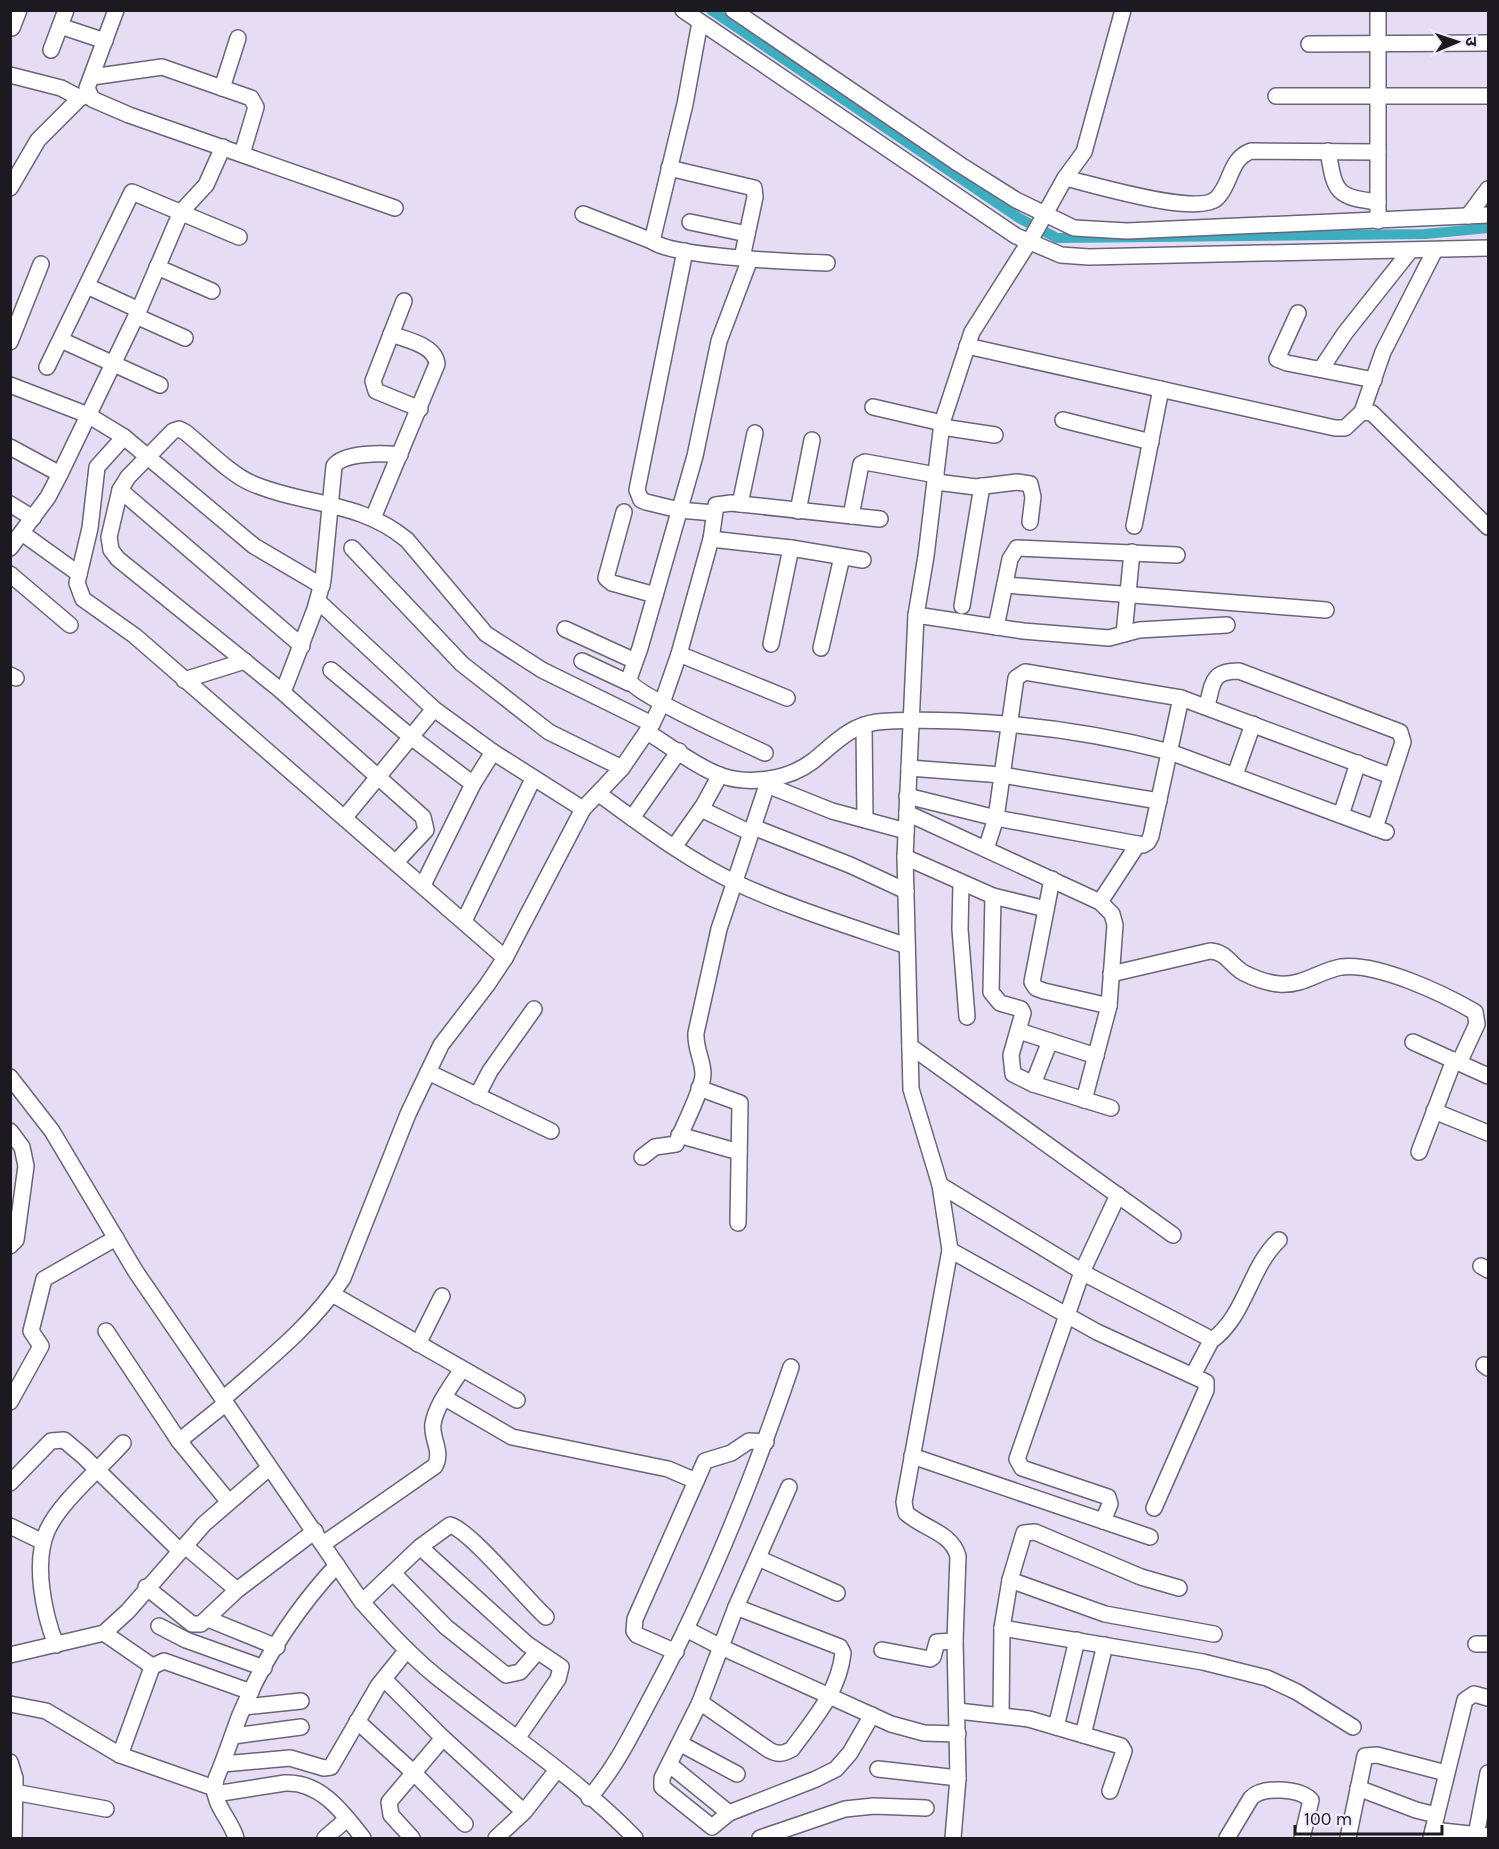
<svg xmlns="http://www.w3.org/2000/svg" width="1499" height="1849" font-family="Karla,'Noto Sans Devanagari',sans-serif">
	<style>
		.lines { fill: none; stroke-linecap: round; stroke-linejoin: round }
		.canal { stroke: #3dadbf; stroke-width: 10 }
		.minor-casing { stroke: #6b6479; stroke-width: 18 }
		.minor { stroke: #fff; stroke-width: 15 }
	</style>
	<rect width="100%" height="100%" fill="#e6ddf5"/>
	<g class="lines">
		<!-- canal -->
		<polyline class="canal" points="711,10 1019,218 1057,238 1425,234 1488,228"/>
		<!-- minor casing -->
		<g class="minor-casing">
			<g id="minor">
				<polyline points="116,10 87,88 92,99 129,115 395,208"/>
				<polyline points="683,10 1016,236 1061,255 1089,257 1488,248"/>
				<polyline points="733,10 959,164 1016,200 1074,228 1127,231 1488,215"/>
				<polyline points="1378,10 1378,221"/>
				<path d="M 700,22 L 685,104 L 652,241 C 671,257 796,262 827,263"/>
				<polyline points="60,26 105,41"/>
				<polyline points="12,28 19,10"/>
				<polyline points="1309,44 1488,43"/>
				<polyline points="51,50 66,10"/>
				<polyline points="10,75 61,88 80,98"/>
				<polyline points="92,77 162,67 251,98 256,107 242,154"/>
				<polyline points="222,88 238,38"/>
				<polyline points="1276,96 1488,96"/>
				<path d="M 1328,151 C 1335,192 1335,197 1378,202"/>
				<polyline points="669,168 754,188 755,197 742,258"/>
				<path d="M 1065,178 C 1092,184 1198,217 1217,198 C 1232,183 1229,159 1251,151 L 1378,152"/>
				<polyline points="10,188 38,140 80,98 88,95"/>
				<polyline points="583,214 652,241"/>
				<polyline points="1468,216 1488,189"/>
				<polyline points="690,222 747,234"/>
				<polyline points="685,251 637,490 641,500 646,502 679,510 714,513"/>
				<path d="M 750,259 L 719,341 L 695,456 L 640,648 L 629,679 C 633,694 744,743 765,753"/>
				<polyline points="157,267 212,291"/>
				<polyline points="87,286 139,310"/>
				<polyline points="404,301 373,381 376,391 420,409"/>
				<polyline points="1298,313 1277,359 1287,363 1374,380"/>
				<polyline points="136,316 185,338"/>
				<polyline points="61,340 160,385"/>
				<polyline points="10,342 41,264"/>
				<polyline points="967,346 1335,428 1345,428 1362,412 1372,413 1488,527"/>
				<polyline points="47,367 132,192 239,237"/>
				<polyline points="1321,369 1345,333 1410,251"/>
				<polyline points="10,385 88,415 124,437 254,546 322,586"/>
				<polyline points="873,407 942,423"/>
				<polyline points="1362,412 1383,352 1435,250"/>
				<polyline points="1063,420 1151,442"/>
				<polyline points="942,427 995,435"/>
				<polyline points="124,437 97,467 90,528 77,583 83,599 135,636 505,958"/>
				<polyline points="10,447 60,474"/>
				<polyline points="936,482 976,487 1017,482 1030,484 1033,497 1030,522"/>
				<polyline points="120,490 302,646"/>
				<polyline points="10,504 33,518"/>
				<polyline points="740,504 755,433"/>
				<polyline points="798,511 812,440"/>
				<polyline points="624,512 606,578 612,583 655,595"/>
				<polyline points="851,516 861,464 865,462 936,475"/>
				<path d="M 373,518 L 437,364 C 435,345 407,340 391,334"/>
				<polyline points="1134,526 1161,389"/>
				<polyline points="22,533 79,574"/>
				<polyline points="711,539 791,548 863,560"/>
				<polyline points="10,548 48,497 60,474 139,310 181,212 206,185 223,147"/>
				<polyline points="352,548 462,664 549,732 622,768"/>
				<polyline points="10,574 70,625"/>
				<polyline points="1005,585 1326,610"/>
				<polyline points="318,601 434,709 493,752 583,809"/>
				<polyline points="962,606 982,486"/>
				<polyline points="916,615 1023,631 1109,638 1139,630 1227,625"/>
				<polyline points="996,627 1010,559 1017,548 1177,555"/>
				<polyline points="565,629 635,661"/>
				<polyline points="1124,634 1132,552"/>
				<polyline points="771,644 791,548"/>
				<polyline points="821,648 842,557"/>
				<polyline points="679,654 787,698"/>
				<polyline points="582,661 629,683"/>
				<polyline points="331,670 411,737 473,784"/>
				<polyline points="10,675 16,678"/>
				<polyline points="184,680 245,661"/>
				<path d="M 283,692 L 315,609 L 323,580 L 334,466 C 344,452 384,453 400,455"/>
				<path d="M 1207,706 C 1213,683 1211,671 1239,671 L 1400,732 L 1403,742 L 1375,828"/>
				<polyline points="864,725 865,820"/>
				<path d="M 647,732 C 669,745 698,768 722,776 C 751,785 788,780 813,761 C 834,744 849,726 877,722 C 904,719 932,720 959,721 C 1031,724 1101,734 1170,752 L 1386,832"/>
				<polyline points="909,768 1002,775 1159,801"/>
				<polyline points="1235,775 1253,724"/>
				<polyline points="767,785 832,811 906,831"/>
				<path d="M 599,794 C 642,825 686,859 734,882 C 790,908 849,926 907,946"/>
				<polyline points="907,796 996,818 1143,845 1148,842 1151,836 1181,698"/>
				<polyline points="701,809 751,833"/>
				<polyline points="907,813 1100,902 1112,914 1115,925 1109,1006 1084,1100"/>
				<polyline points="1341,815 1358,763"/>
				<polyline points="345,817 434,709"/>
				<polyline points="632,818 679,751"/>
				<polyline points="753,827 850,865 906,891"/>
				<polyline points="674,847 703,806 720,775"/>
				<polyline points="986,849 996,818 1016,678 1025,672 1181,698 1391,776"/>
				<polyline points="905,857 993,896 1046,909"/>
				<path d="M 397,861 L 426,830 L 423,817 L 279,689 L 118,559 L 111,550 L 109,537 L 120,490 L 128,477 L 173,431 L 179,429 L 185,432 C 204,447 230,474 251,483 C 304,506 359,500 407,540 L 486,634 L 542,670 L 652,724"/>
				<polyline points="1052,879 1032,982 1036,988 1044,991 1109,1006"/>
				<polyline points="961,884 960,929 967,1017"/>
				<polyline points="423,885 473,784 493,752"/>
				<polyline points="993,896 991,992 1000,1003 1021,1009 1023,1013 1011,1055 1013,1074 1033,1084 1111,1108"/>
				<polyline points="1100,902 1138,844"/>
				<polyline points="464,921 533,779"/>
				<path d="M 1111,974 L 1210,951 C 1227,952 1230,965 1244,973 C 1254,978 1268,983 1279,984 C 1303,986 1319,971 1341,967 C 1377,962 1444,994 1475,1012 L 1477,1024 L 1459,1063"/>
				<polyline points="1019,1031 1096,1056"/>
				<polyline points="1413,1042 1488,1076"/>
				<polyline points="910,1046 1173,1235"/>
				<polyline points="428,1072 551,1131"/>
				<path d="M 10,1077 L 52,1131 L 136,1272 L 362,1602 C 388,1631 415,1661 447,1685 C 510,1735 579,1780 635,1838"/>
				<polyline points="1033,1084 1050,1041"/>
				<polyline points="699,1088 740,1103 738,1223"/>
				<polyline points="477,1096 490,1071 534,1009"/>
				<polyline points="1434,1111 1488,1133"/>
				<polyline points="10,1131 22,1147 26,1166 16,1240 10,1246"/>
				<polyline points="679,1135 739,1152"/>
				<polyline points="1419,1152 1454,1060"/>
				<path d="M 642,1157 L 655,1147 L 676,1144 C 682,1129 703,1089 703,1074 C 703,1060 695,1049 696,1033 L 719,929 L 769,779"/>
				<polyline points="940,1185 1091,1277 1207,1337 1211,1341 1193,1375"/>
				<polyline points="950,1250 1097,1332 1206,1382 1206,1390 1154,1508"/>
				<polyline points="1481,1266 1488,1270"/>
				<polyline points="332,1294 517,1400"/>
				<polyline points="106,1331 179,1441 228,1501"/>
				<path d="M 1211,1341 C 1246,1316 1249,1268 1279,1240"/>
				<polyline points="418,1344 442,1296"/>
				<polyline points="1484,1365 1488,1368"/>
				<polyline points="445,1398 512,1437 668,1469 696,1481"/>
				<path d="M 223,1399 C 265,1362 312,1326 343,1278 L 408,1114 L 441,1045 L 487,985 L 505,958 L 583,809 L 622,768 L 652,724 L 662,703 L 679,654 L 711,539 L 716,505 L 731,503 L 880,519"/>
				<polyline points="10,1402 41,1346 31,1331 44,1279 116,1238"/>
				<polyline points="179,1441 225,1404"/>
				<polyline points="912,1456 1150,1537"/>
				<polyline points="10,1483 51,1441 64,1440 83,1456 180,1551"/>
				<polyline points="789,1487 736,1607 700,1702 662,1778 662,1787 712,1827 729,1813 816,1779 836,1769 850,1753 872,1715"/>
				<polyline points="1103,1521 1110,1504 1108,1497 1022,1468 1017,1459 1082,1272 1118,1195"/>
				<polyline points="10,1526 43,1542"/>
				<path d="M 323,1544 L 435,1466 C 443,1451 431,1439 433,1424 C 436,1405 452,1385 462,1369"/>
				<polyline points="185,1546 237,1590"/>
				<polyline points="420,1547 527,1644 561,1667 558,1679 518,1737"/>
				<polyline points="758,1558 837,1593"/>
				<polyline points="393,1573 446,1627 506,1675 520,1672 537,1652"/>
				<polyline points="1010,1580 1105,1614 1214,1634"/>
				<polyline points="146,1587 192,1624 201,1624 237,1590 315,1531"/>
				<path d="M 362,1602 L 420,1547 L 450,1525 C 471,1531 525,1598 546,1617"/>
				<polyline points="208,1619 277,1647"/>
				<polyline points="159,1626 186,1640 264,1668"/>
				<polyline points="1002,1628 1203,1662 1267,1678 1297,1692 1353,1727"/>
				<polyline points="686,1629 721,1647 891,1724 924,1733 958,1734"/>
				<polyline points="104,1633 149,1664 151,1670 120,1755"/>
				<polyline points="1476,1644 1488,1644"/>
				<path d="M 56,1645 C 44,1614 33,1564 47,1531 C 59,1503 101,1468 123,1443"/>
				<polyline points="882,1650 930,1659 933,1657 937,1642 955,1641"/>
				<polyline points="676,1652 637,1635 634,1631 635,1619 705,1461 731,1453 749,1441 766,1442"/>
				<polyline points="10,1655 104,1633 128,1611 204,1524 269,1468"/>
				<polyline points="151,1667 164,1661 251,1692"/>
				<polyline points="384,1679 443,1738 524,1812"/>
				<path d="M 700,1702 L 769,1750 C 778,1755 783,1754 792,1749 C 814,1719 839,1691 843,1653 L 840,1647 L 736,1607"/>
				<polyline points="10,1704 46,1711 120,1755 214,1788"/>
				<polyline points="244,1707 301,1701"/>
				<polyline points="958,1711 1029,1719 1121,1746 1124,1751 1110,1791"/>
				<polyline points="1001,1715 1002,1628 1010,1580 1024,1533 1035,1532 1141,1577 1179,1588"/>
				<polyline points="357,1721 414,1773 465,1824"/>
				<polyline points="1056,1727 1077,1640"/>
				<polyline points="1083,1735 1105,1645"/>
				<polyline points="233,1736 301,1727"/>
				<polyline points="681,1744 737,1774"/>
				<polyline points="10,1762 15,1778 14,1838"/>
				<polyline points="223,1764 290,1758 324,1768 331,1767 378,1686 407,1650"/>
				<polyline points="670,1765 729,1813"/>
				<polyline points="878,1769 958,1778"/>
				<polyline points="1358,1788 1416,1810 1436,1815"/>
				<polyline points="14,1792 106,1809"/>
				<path d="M 215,1794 L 285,1783 C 321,1781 344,1814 363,1838"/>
				<path d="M 589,1798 C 617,1766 633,1731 653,1694 C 709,1589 753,1479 791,1367"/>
				<polyline points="1433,1830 1488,1836"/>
				<polyline points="1476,1835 1488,1773"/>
				<path d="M 236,1838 C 230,1817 210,1804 216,1779 C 225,1758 232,1736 240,1715 C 263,1660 297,1608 337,1565"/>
				<polyline points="325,1838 347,1819"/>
				<polyline points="412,1838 391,1815 389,1802 443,1738"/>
				<polyline points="496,1838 524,1812 557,1770"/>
				<polyline points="760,1838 845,1809 874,1806 926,1808"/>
				<path d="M 953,1838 L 958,1778 L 955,1641 L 958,1556 C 951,1532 924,1529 906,1513 L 904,1502 L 950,1250 L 940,1185 L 911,1089 L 905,857 L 916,615 L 926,556 L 942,423 L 972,332 L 1031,239 L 1065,178 L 1084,152 L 1123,10"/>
				<path d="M 1227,1838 L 1251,1798 C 1263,1786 1299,1788 1311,1800 L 1302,1838"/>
				<polyline points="1348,1838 1365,1756 1377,1755 1446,1773"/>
				<polyline points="1431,1838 1465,1700 1474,1694 1488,1698"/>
			</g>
		</g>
		<!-- minor -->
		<use href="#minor" class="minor"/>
	</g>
	<!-- border -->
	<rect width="1499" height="1849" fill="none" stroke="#1c1921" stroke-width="24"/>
	<!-- north arrow -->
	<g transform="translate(1457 42) rotate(88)" stroke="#f2ebff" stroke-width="4.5" paint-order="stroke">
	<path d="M0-4.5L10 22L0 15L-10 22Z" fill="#1c1921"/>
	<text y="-9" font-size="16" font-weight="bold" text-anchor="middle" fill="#1c1921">उ</text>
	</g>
	<!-- scale -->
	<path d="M1295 1825v9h147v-9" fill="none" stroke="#1c1921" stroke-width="3"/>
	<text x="1304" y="1825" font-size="18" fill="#1c1921" stroke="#f2ebff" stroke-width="4.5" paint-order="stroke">100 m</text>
</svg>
